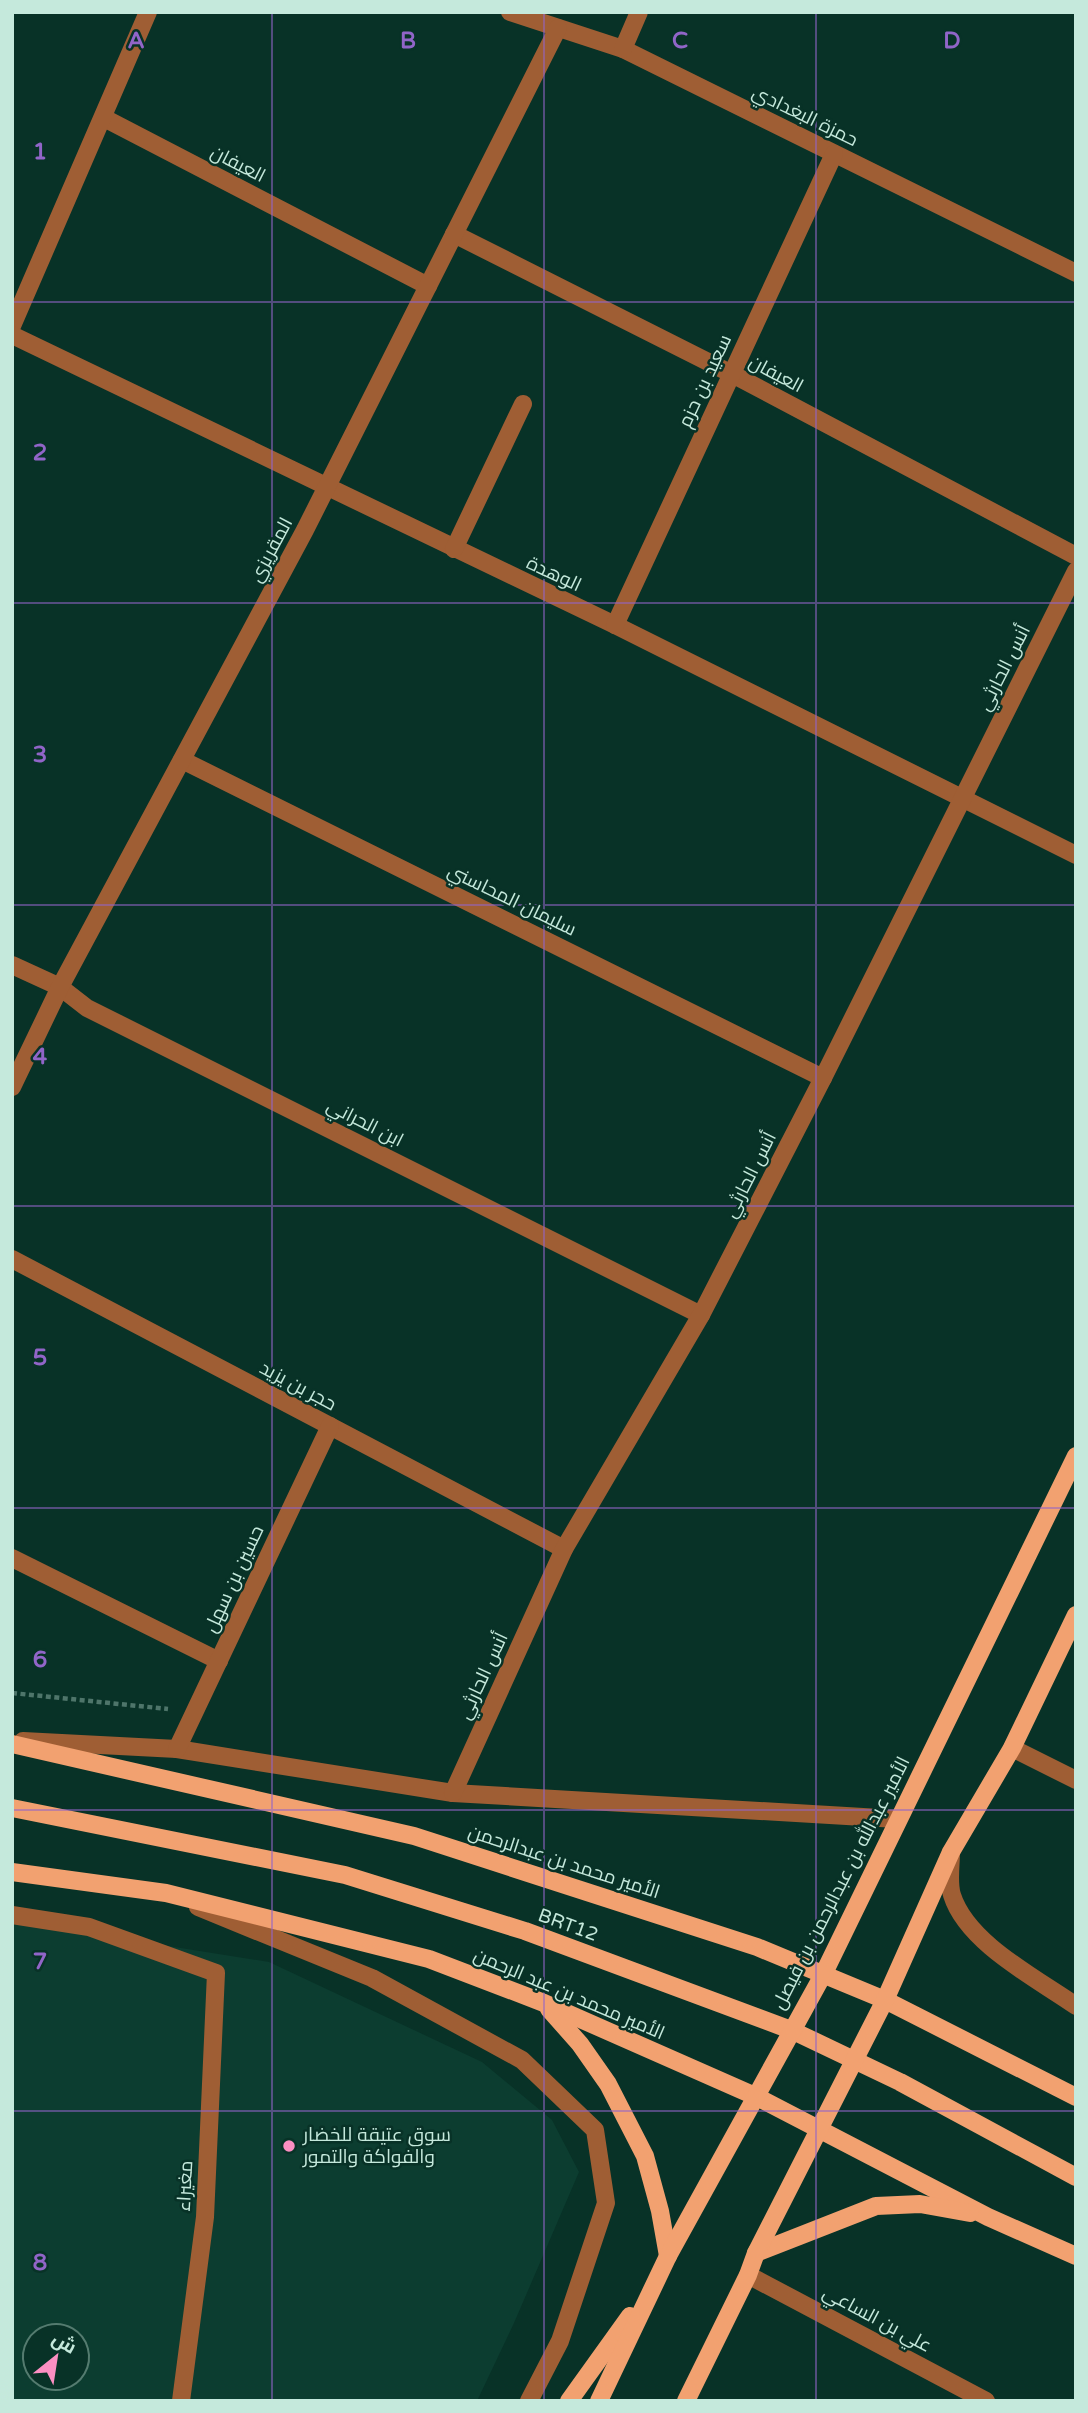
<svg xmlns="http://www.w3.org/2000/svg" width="1088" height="2413" font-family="'Varela Round',Cairo,sans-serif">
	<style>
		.built { fill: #0c3d30; fill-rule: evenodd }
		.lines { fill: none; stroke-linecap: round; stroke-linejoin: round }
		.path { stroke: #4e756a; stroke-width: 4.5; stroke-dasharray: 5 3.5; stroke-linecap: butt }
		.minor { stroke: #9f5e34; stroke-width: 18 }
		.major { stroke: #f2a170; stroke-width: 18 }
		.grid { fill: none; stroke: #9165c8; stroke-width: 2; stroke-opacity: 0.55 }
		.poi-dot { fill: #fc8fc2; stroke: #083227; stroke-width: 2.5 }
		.labels { text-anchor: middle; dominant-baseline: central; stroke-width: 5; stroke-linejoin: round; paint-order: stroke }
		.street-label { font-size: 19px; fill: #c5e9dc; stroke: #083227 }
		.poi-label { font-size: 19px; fill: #c5e9dc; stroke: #083227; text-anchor: start }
		.grid-label { font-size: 23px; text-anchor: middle; font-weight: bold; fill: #9165c8; stroke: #083227; stroke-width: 5; stroke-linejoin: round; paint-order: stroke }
	</style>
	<rect width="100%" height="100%" fill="#083227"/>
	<!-- built -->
	<path class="built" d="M 12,1921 L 269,1962 L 482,2062 L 552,2120 L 579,2172 L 514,2323 L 477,2401 L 12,2401 ZM 35,2336 L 77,2336 L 77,2378 L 35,2378 Z"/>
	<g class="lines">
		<!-- path -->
		<polyline class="path" points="12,1693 168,1709"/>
		<!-- minor -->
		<g class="minor">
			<polyline points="510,12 623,49 1076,273"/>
			<polyline points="623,49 639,12"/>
			<polyline points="104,118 428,286"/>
			<polyline points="454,234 732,374 1076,556"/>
			<polyline points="12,326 148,12"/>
			<polyline points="12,335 615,625 1076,855"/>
			<polyline points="454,549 523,404"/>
			<polyline points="615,625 834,154"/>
			<polyline points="182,760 823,1078"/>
			<polyline points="12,965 60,987 87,1008 701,1315"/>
			<polyline points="12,1087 60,987 305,530 558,28"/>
			<polyline points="12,1259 564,1549"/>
			<polyline points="12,1558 219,1661"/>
			<polyline points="23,1741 177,1749 453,1793 897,1819"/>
			<polyline points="1012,1748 1076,1780"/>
			<polyline points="177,1749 330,1426"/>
			<polyline points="453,1793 564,1549 701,1315 823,1078 1076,571"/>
			<path d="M 951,1852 C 951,1865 948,1883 952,1895 C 967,1943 1036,1978 1076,2006"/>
			<polyline points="198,1907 372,1978 522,2060 595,2130 606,2203 560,2341 529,2401"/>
			<polyline points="12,1915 89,1927 216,1973 205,2217 181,2401"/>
			<polyline points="748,2275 986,2401"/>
		</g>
		<!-- major -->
		<g class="major">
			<polyline points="12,1744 414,1836 757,1947 885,2000 1076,2097"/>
			<polyline points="12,1808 345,1875 525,1931 791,2030 900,2082 1076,2177"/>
			<polyline points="12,1872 166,1893 429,1959 544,2003 755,2096 988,2217 1076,2256"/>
			<polyline points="549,2009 580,2044 608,2084 645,2156 660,2211 668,2256"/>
			<polyline points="756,2253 876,2206 920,2204 970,2213"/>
			<polyline points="569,2401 630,2316"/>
			<polyline points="599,2401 668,2256 824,1973 1076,1456"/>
			<polyline points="686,2401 748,2275 756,2253 885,2000 951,1852 1012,1748 1076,1615"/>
		</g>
	</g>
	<!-- grid -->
	<path class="grid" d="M 272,12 L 272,2401M 544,12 L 544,2401M 816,12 L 816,2401M 12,302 L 1076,302M 12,603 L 1076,603M 12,905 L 1076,905M 12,1206 L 1076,1206M 12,1508 L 1076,1508M 12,1810 L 1076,1810M 12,2111 L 1076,2111"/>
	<!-- markers -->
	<circle class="poi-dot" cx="289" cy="2146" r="7"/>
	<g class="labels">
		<!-- street labels -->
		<g class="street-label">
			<text transform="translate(805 116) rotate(26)">حمزة البغدادي</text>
			<text transform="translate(238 164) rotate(27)">العيفان</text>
			<text transform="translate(776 374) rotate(28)">العيفان</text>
			<text transform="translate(705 381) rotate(-65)">سعيد بن حزم</text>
			<text transform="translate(271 550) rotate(-62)">المقريزي</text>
			<text transform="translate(554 574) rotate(25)">الوهدة</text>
			<text transform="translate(1004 668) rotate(-63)">أنس الحارثي</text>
			<text transform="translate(512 900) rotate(26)">سليمان المحاسني</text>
			<text transform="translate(365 1123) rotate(27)">ابن الحراني</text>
			<text transform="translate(750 1175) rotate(-63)">أنس الحارثي</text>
			<text transform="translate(298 1386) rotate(28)">حجر بن يزيد</text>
			<text transform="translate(234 1579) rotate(-65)">حسين بن سهل</text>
			<text transform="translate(483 1676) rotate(-65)">أنس الحارثي</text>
			<text transform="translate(564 1862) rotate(18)">الأمير محمد بن عبدالرحمن</text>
			<text transform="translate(841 1883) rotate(-63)">الأمير عبدالله بن عبدالرحمن بن فيصل</text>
			<text transform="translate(568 1925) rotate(20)">BRT12</text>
			<text transform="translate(569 1994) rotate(23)">الأمير محمد بن عبد الرحمن</text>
			<text transform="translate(185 2186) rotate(-87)">مغيراء</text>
			<text transform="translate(877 2319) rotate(28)">علي بن الساعي</text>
		</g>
		<!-- poi labels -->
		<g class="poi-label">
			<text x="303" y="2135">سوق عتيقة للخضار<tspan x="303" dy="22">والفواكة والتمور</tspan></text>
		</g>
	</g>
	<g class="grid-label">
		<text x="136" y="48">A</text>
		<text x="408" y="48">B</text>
		<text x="680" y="48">C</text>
		<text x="952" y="48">D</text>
		<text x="40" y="159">1</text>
		<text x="40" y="460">2</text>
		<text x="40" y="762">3</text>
		<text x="40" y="1064">4</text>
		<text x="40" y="1365">5</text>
		<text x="40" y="1667">6</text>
		<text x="40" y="1969">7</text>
		<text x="40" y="2270">8</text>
	</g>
	<!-- border -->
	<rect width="1088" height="2413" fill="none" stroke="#c5e9dc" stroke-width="28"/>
	<!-- north arrow -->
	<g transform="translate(56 2357) rotate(30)"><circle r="33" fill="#083227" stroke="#547b6f" stroke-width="2"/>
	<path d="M0-5L12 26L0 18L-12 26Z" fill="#fc8fc2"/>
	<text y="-10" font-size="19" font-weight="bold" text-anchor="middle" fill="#c5e9dc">ش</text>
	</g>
</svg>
